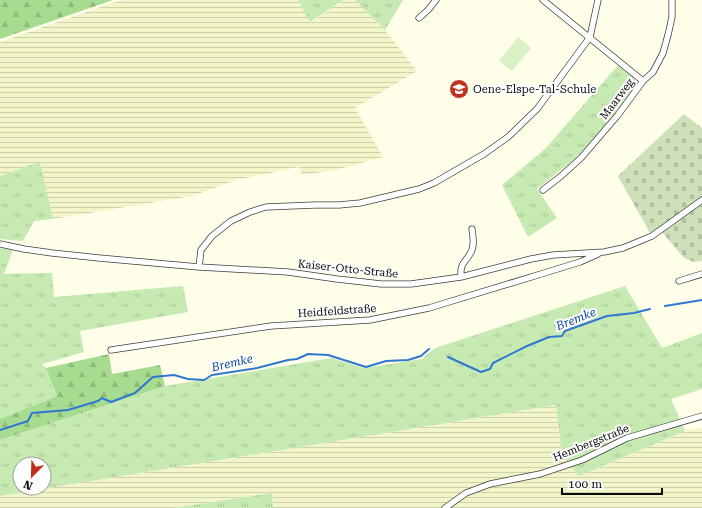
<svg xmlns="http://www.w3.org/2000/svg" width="702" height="508" font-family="'Roboto Serif',serif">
<defs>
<pattern id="farmland-rules" width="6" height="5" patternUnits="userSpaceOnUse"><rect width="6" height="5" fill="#f2f5c8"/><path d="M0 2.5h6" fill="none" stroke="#ced1aa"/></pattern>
<pattern id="grass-tufts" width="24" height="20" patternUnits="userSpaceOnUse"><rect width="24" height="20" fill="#c6eab2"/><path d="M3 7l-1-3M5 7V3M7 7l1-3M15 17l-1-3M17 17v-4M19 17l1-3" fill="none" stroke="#a9c798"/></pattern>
<pattern id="forest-firs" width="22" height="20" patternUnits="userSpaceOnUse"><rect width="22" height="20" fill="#a6db90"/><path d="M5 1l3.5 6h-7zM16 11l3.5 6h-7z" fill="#8ebb7b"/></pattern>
<pattern id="cemetery-stones" width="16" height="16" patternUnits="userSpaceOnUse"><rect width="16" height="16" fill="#cee0ba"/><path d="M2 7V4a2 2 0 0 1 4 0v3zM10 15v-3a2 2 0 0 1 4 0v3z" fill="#b0bf9f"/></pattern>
</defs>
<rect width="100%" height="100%" fill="#fffee9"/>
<!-- farmland -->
<path fill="url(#farmland-rules)" d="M121 0H298L311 22 343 0H355L385 30 417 71 355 108 383 157 336 170 302 175 299 167 236 180 192 196 53 219 40 163 0 176V42Z
M556 405 562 456 579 476 685 431 702 428V508H273L272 493 173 508H0V496Z"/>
<!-- grass -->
<path fill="url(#grass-tufts)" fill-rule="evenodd" d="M298 0H343L310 22Z
M355 0H403L385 30Z
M618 65 634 78 636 86 615 113 579 155 566 166 537 189 557 218 528 237 502 185 546 148Z
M40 162 53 219 34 221 23 241 0 239V176Z
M0 248 13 250 4 274 52 273 54 297 183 286 188 312 80 331 84 352 42 364 46 368 57 396 0 419Z
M625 286 662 348 702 333V389L671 399 685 431 579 476 562 456 556 405 0 496V440L165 386 331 358 364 368 422 359 435 348ZM20 464H44V488H20Z
M272 493 273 508H173Z"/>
<!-- forest -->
<path fill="url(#forest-firs)" d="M0 0H113L0 39Z
M109 354 112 374 160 365 165 386 0 440V419L57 396 46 368Z"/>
<!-- cemetery -->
<path fill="url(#cemetery-stones)" d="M684 114 702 128V197L657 231 650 233 618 176Z
M702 202V261L694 262 684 258 662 232 676 222Z"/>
<!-- pitch -->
<path fill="#daf1c4" d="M518 37 531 48 512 71 499 61Z"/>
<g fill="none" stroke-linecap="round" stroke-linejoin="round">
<!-- stream -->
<path stroke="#3077d2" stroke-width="2" d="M665 306 702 300
M448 357 481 372 490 369 493 363 527 346 549 337 562 336 565 331 607 316 634 313 650 309
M0 430 28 421 32 413 68 410 98 401 102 398 111 402 135 393 153 377 174 375 188 379 204 380 212 375 257 368 288 360 297 359 308 354 328 355 366 367 386 361 408 360 421 356 429 349"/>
<defs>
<path id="minor" d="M543 0 643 81
M419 18 428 10 436 0
M543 190 560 177 581 158 618 115 643 81 653 72 663 53 668 35 672 17V0
M0 244 24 249 52 253 99 258 199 267 288 272 337 279 381 284H411L461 277 531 259 553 255 604 252 623 248 652 236 702 200
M199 267 201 250 212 236 231 221 250 212 266 207 315 205H339L360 203 419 189 434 183 484 154 508 137 537 109 590 37 598 0
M461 277C460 263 464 264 470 254 475 246 473 237 472 229
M679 281 702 274
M111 350 271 326 370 320 429 308 541 274 580 262 598 254
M445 508 466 493 490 484 540 474 582 460 627 438 702 416"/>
</defs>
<!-- minor casing -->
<use href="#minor" stroke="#3e3e3e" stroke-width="7"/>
<!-- minor -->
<use href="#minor" stroke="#fff" stroke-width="5.5"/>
</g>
<!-- icons -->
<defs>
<symbol id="school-disc" viewBox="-11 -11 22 22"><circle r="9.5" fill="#bf311f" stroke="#fff"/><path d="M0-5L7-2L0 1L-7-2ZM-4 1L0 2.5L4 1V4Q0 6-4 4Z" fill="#fff"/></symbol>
</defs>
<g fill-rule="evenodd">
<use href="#school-disc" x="448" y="78" width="22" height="22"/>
</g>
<g text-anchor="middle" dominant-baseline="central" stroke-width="4" stroke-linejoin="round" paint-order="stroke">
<!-- poi labels -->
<g font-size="11" fill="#0b0b0b" stroke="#fff" text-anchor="start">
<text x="473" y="89">Oene-Elspe-Tal-Schule</text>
</g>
<!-- street labels -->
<g font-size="11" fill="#0b0b0b" stroke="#fff">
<text transform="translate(617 99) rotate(-53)">Maarweg</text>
<text transform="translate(348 269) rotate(6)">Kaiser-Otto-Straße</text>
<text transform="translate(337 311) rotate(-4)">Heidfeldstraße</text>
<text transform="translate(591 443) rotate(-22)">Hembergstraße</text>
</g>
<!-- water labels -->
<g font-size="12" font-style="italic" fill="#114aa0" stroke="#fff">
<text transform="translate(576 319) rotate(-22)">Bremke</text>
<text transform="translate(232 363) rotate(-13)">Bremke</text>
</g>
</g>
<!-- north arrow -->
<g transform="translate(32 476) rotate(203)"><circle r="19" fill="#ffffff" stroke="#9d9d9d"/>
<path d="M0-3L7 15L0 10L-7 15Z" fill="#bf311f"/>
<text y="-6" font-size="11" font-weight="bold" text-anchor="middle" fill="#0b0b0b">N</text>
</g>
<!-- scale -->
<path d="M562 488v6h100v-6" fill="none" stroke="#0b0b0b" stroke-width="2"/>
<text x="568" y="488" font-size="12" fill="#0b0b0b" stroke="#ffffff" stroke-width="3" paint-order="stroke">100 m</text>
</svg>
